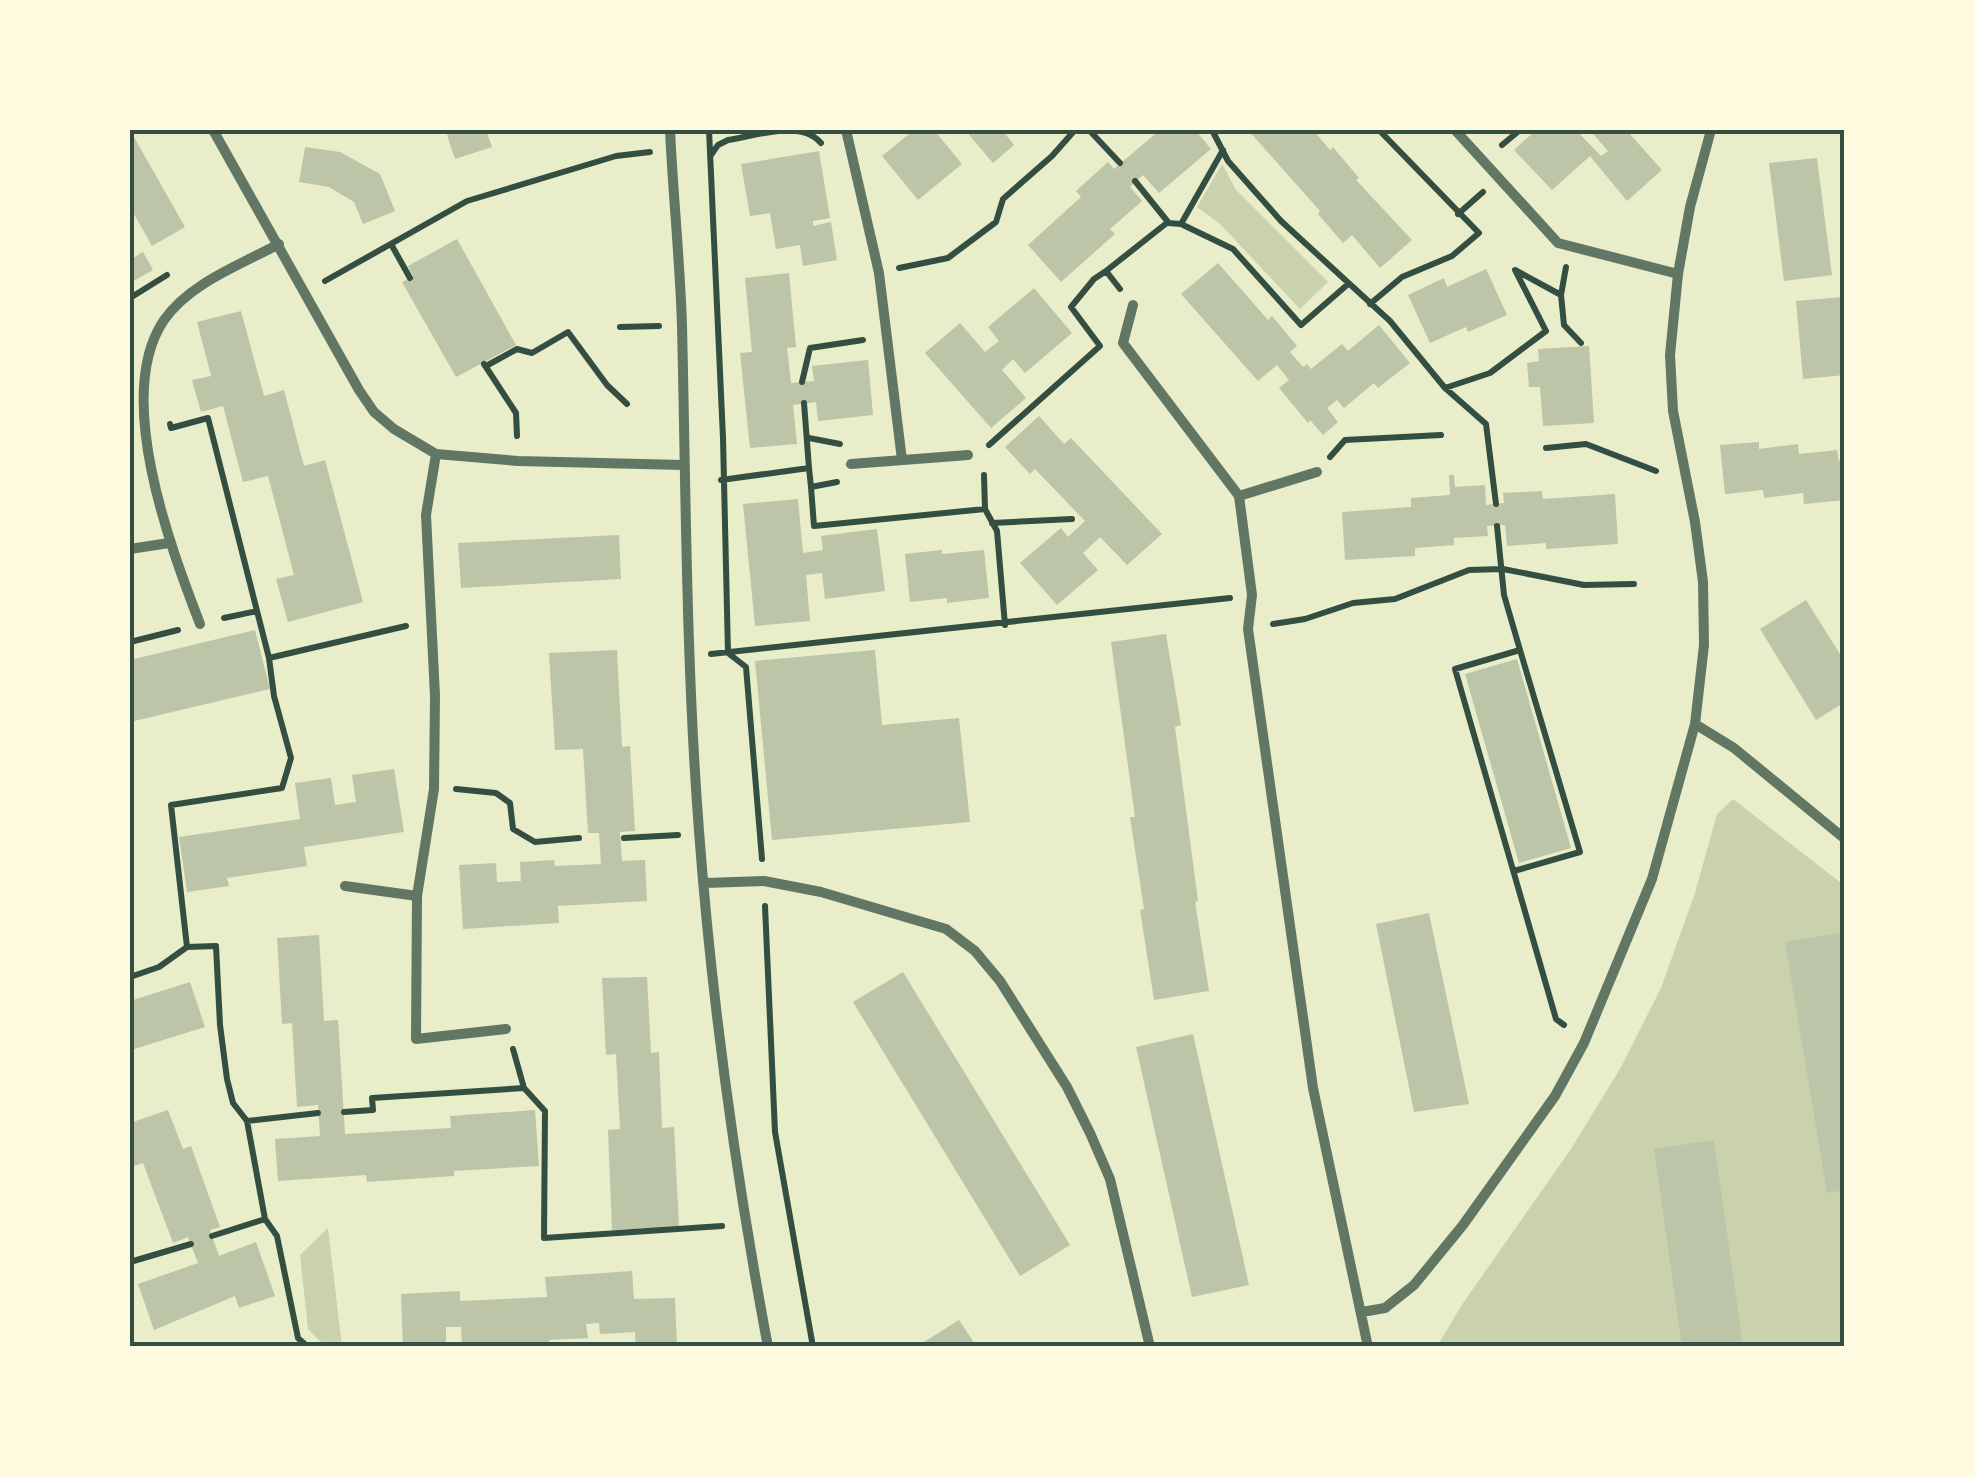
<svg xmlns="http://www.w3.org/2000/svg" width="1975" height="1477" font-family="'Open Sans',sans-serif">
<rect width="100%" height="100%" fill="#e9edc9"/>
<!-- green -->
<path fill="#cad2ad" d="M1222 164 1236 190 1328 282 1300 309 1220 224 1197 207Z
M1733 799 1845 886V1347H1437L1461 1306 1571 1149 1620 1069 1661 988 1695 893 1717 814Z
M328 1228 342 1347H326L308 1329 300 1255Z"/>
<!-- building -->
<path fill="#bcc5a7" d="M130 130 185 227 152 246 130 207Z
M462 130H486L492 147 455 159 447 135Z
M914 130H934L962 164 918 200 882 156Z
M965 130H1002L1014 145 993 163Z
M1160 130H1195L1211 149 1159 193 1143 175 1130 187 1142 201 1110 229 1115 234 1061 282 1028 245 1081 197 1076 191 1108 162 1114 169Z
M1248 130H1313L1330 150 1333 147 1359 178 1356 180 1412 240 1380 268 1352 235 1343 243 1318 214 1320 211Z
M1536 130H1576L1601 156 1608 151 1593 134 1598 130H1632L1629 133 1662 170 1627 201 1590 156 1552 190 1514 150Z
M305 147 340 152 380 174 395 211 363 224 354 202 329 187 299 182Z
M819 151 830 218 813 221V226L831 222 837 260 803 266 800 245 776 249 770 213 750 216 741 164Z
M1817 158 1832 275 1784 281 1769 163Z
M457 239 516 345 456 377 402 282 413 276 408 266Z
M143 252 153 270 130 283V260Z
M1218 263 1268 320 1272 316 1297 346 1290 352 1303 367 1307 364 1311 369 1342 344 1348 351 1379 325 1410 363 1378 388 1374 383 1344 408 1337 400 1327 408 1338 422 1323 435 1310 420 1308 423 1279 388 1289 380 1277 365 1258 381 1181 294Z
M1486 269 1507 315 1468 332 1466 327 1430 343 1408 295 1444 278 1447 287Z
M789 273 796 347 787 348 791 383 814 381 812 366 868 360 873 415 818 421 816 402 793 405 797 444 750 448 740 353 752 352 745 278Z
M1034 288 1072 333 1025 373 1013 359 1002 370 1026 398 991 428 925 353 960 323 985 352 999 341 988 327Z
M1842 297 1845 375 1803 379 1796 301Z
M241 311 264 396 284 390 304 466 325 460 363 602 288 622 276 579 294 575 268 476 243 482 223 406 201 412 192 380 211 376 197 322Z
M1589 346 1594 423 1543 426 1540 387H1529L1527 363 1539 361 1538 349Z
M1039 416 1064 444 1071 438 1162 534 1127 565 1100 537 1083 553 1098 570 1057 605 1020 563 1061 528 1068 537 1085 521 1035 469 1030 474 1005 447Z
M1759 442V449L1798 444 1799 454 1837 450 1839 461 1845 460V500L1804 504 1803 493 1764 498 1763 490 1725 494 1720 445Z
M1449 475H1454L1455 487 1485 485 1486 505 1504 503 1503 493 1542 491 1543 499 1615 494 1618 544 1546 549V543L1507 546 1505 525 1487 526 1488 536 1454 538V545L1415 548V556L1345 560 1342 512 1411 507V498L1450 495Z
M798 499 803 553 823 550 821 536 877 529 885 591 825 599 822 573 806 575 810 621 755 626 743 504Z
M619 535 621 579 461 588 458 543Z
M942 550V554L984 550 989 598 947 603V598L910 602 905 554Z
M1806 600 1845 662V702L1816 720 1760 629Z
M255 630 270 689 130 722V660Z
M1166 634 1181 725 1175 727 1198 901 1195 902 1209 991 1154 1000 1140 910 1144 909 1130 817H1135L1111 642Z
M617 650 622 747 630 746 635 831 620 832 622 861 645 860 647 901 558 906 559 923 463 929 459 865 496 863 497 882 521 881 520 862 554 860 555 866 601 864 599 833H588L583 749 555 750 549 653Z
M875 650 882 725 959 718 970 822 772 840 755 661Z
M1517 659 1571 848 1519 863 1465 674Z
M394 769 404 832 304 847 307 866 227 878 229 886 187 892 179 837 300 819 295 783 331 778 335 805 356 802 352 775Z
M1429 913 1469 1104 1414 1112 1376 924Z
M1840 933 1845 960V1190L1827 1193 1785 942Z
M319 935 324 1021 338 1020 345 1134 451 1128 450 1116 535 1110 539 1166 454 1171V1176L411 1179 367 1182 366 1175 278 1181 275 1139 320 1136 318 1105 297 1107 292 1023 282 1024 277 938Z
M903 972 1070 1245 1020 1276 853 1002Z
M647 977 651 1053 659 1052 662 1128 674 1127 679 1227 612 1230 608 1130 620 1129 616 1054 606 1055 602 978Z
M190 982 205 1027 131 1050 130 1001Z
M1193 1034 1249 1285 1192 1297 1136 1047Z
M168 1110 183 1149 191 1146 220 1227 210 1230 219 1256 256 1242 275 1296 239 1308 235 1296 154 1330 138 1284 198 1263 188 1237 173 1243 143 1163 134 1166 130 1154V1123Z
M1714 1140 1743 1347H1682L1654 1149Z
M632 1271 634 1299 675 1298 677 1347H636L635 1332 600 1334 599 1323 586 1324 588 1338 549 1340 550 1347H462L461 1327H446V1347H403L401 1294 460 1291V1301L547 1297 545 1277Z
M959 1320 977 1347H916Z"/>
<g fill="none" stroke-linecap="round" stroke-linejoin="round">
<!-- path -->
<path stroke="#344e41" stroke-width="6" d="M709 130 723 438 728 653 746 667 762 859
M1089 130 1120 163
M1212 130 1228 161 1281 221 1390 321 1445 388 1486 424 1496 504
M1502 145 1520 130
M711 155 718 145 728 140C755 136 801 119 821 143
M1458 214 1483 192
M1168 223 1181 224 1223 150
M1181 224 1233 249 1301 325 1347 285
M391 244 410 278
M899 268 948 258 996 222 1003 199 1052 156 1075 130
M325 281 467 201 616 156 650 152
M1120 289 1106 271 1168 222 1135 181
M1561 295 1564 325 1581 343
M130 298 167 275
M1370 304 1402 277 1452 256 1479 233 1379 130
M620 327 659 326
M484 364 516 413 517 436
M486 366 517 349 532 353 568 332 607 385 627 404
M802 382 810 348 863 340
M1445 388 1490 373 1546 331 1515 270 1561 295 1566 267
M804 403 809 468
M170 424 171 428 208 418 257 611
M809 438 840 444
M989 445 1100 346 1071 307 1094 279 1106 271
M1546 448 1586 444 1656 471
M1330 457 1345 440 1441 435
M984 475 985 509 997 531 1005 625
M721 480 809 468 811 487 837 482
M811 487 814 526 985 509
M992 523 1072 519
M1497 526 1504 595 1520 650 1455 669 1556 1019 1564 1025
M224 618 257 611 269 658 406 626
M1273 624 1305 619 1353 603 1395 599 1469 570 1503 569 1584 585 1634 584
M130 642 178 630
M711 654 1230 598
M269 658 274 696 291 758 282 788 171 805 187 947 216 946 220 1025 227 1079 233 1103 247 1121 265 1219 277 1236 298 1338 308 1347
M456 789 496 793 510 803 513 829 535 842 579 838
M624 838 678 835
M1514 871 1580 852 1520 650
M765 906 775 1132 813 1347
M130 977 159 967 187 947
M513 1049 524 1088 545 1111 544 1238 722 1226
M344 1112 373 1110 372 1098 524 1088
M247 1121 318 1113
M212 1236 265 1219
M130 1262 191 1244"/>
<!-- minor -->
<path stroke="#617663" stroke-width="10" d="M213 130 359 390 374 412 394 429 436 454 518 461 683 465
M670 130C673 195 680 260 682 326 686 494 686 663 699 831 712 1004 736 1177 768 1347
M846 130 879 273 902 460
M1455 130 1558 243 1678 274
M1133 305 1123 343 1239 496 1252 595 1248 629 1313 1088 1368 1347
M436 454 426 515 435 696 434 789 417 896 416 1039 506 1029
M851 464 968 455
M1239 496 1317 472
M130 549 169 543
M200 624C170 546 113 395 164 320 190 283 240 265 279 244
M1695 724 1734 748 1845 839
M705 883 764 881 821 892 946 929 975 951 1000 981 1067 1087 1090 1133 1110 1179 1150 1347
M345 886 417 896
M1362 1312 1385 1308 1414 1285 1463 1225 1555 1096 1584 1043 1652 879 1695 724 1704 645 1703 582 1695 522 1673 411 1670 355 1678 274 1690 207 1711 130"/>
</g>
<!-- border -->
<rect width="1975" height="1477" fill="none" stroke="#fefae0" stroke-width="265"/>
<rect x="132" y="132" width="1710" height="1212" fill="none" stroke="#344e41" stroke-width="4"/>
</svg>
